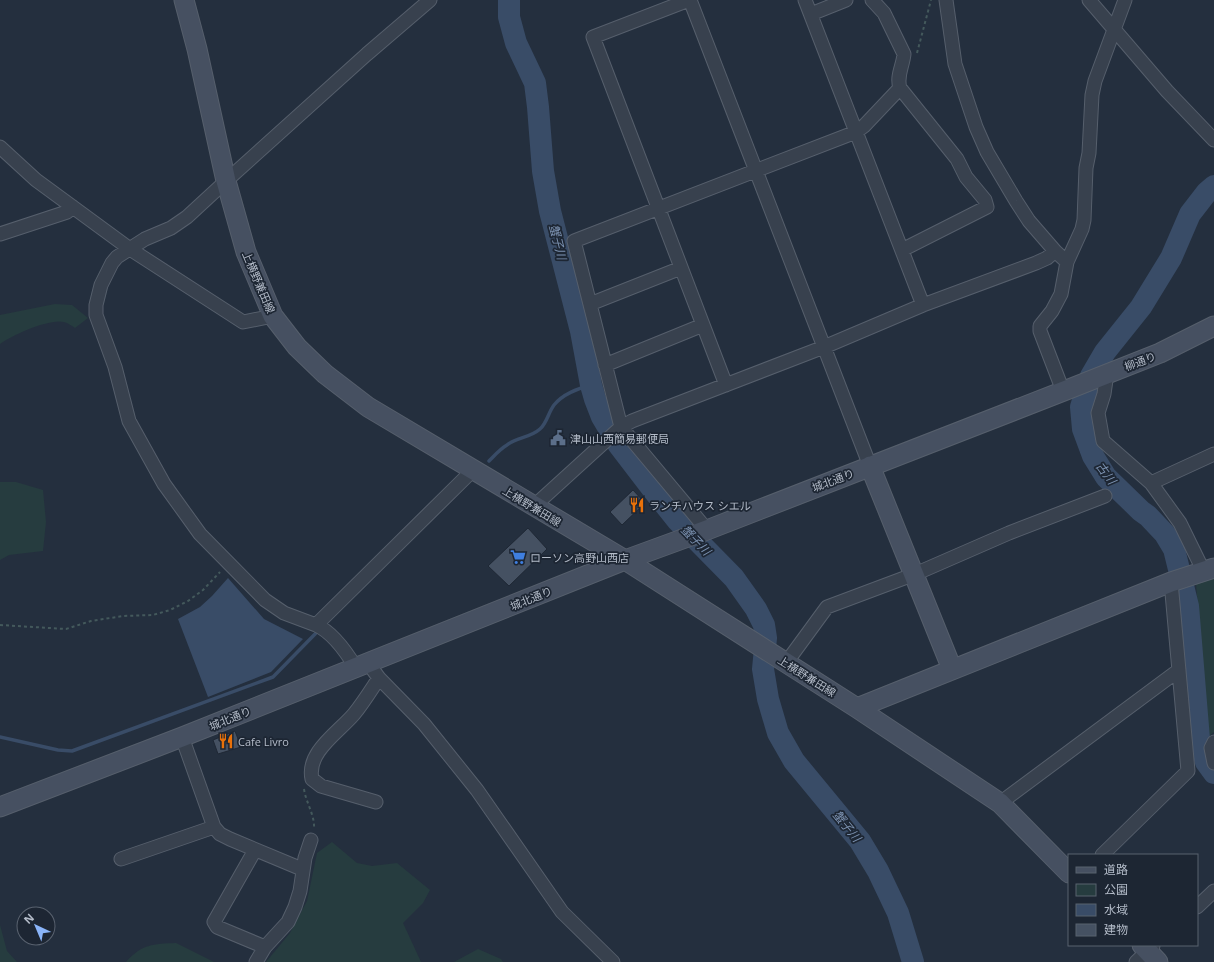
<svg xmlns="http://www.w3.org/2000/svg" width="1214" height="962" font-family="'Open Sans','Noto Sans JP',sans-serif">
<rect width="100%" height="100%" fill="#242f3e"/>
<!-- green -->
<path fill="#263c3f" d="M55 304 72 305 88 318 75 328C72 326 68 323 64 322 50 318 12 335 0 344V315Z
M0 482H16L43 490 46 522 43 551 9 555 0 560Z
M1214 577V732L1208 737 1196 583Z
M332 842 357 863 372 866 397 863 430 890 423 903 403 923 421 962H266L290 933 307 901 317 853Z
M0 925 7 951 17 962H0Z
M176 943 214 962H126C142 944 153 944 176 943Z
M478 949 501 959 503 962H454Z"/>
<!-- water -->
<path fill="#394c67" d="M228 578 264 619 303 639 271 672 208 697 178 619 200 607 212 596Z"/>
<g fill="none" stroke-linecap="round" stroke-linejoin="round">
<!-- stream -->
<path stroke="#394c67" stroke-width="3.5" d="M489 461C494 456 500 449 507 445 517 437 530 438 540 429 547 423 548 413 554 405 563 394 577 389 591 385
M0 737 58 750 72 751 273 677 318 631"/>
<!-- river -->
<path stroke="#394c67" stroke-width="22" d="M509 0V17L516 43 535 83 538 107 543 171 550 211 581 331 591 385 595 399 602 417 618 444 654 491 677 520 734 578 756 609 764 625 766 638 763 669 768 699 778 733 794 761 860 841 878 871 898 913 913 962
M1214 186 1207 192 1190 214 1171 258 1141 307 1105 352 1091 376 1081 407 1083 429 1093 456 1106 477 1141 511 1148 516 1165 534 1174 549 1188 606 1199 739 1206 762 1214 773"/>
</g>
<!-- building -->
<path fill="#455162" stroke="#1f2835" d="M633 490 645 503 622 525 610 512Z
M528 528 547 549 509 586 488 566Z
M235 731 241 747 218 754 213 740Z"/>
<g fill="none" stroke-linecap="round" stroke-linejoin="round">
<defs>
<path id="street" d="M430 0 367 54 226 181 187 217 171 228 145 239 117 257 112 263 101 285 96 305V315L115 367 129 421 164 484 200 534 265 600 284 613 316 625 468 475 472 470
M689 0 593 37 726 385
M690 0 870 466
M805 0 923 305
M872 0 884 13 904 54C903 66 896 76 900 88L957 159 966 177 985 200 987 207 902 250
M946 0 955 64 976 127 987 152 1016 201 1029 221 1055 251
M1089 0 1167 91 1214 140
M811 14 846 0
M0 147 36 180 130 249 243 322 273 316
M0 234 67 212 73 207
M590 304 681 268
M605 365 703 325
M1107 373 1104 394 1098 413 1103 441 1151 483 1180 523 1204 572
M1063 391 1040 331V326L1052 311 1061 294 1067 262 1082 229 1084 220 1086 168 1089 153 1092 95 1095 81 1125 0
M1151 483 1214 454
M533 507 621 427 632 421 824 347 923 305 1036 263 1047 258 1055 251 1067 262
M707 530 621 427 574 241 856 132 864 126 900 88
M316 625C332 632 347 653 356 668
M368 663 379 678 424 724 477 790 562 912 613 962
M786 663 827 607 915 574 1009 533 1105 496
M1214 742 1211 748 1214 763
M376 802 321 786 312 779C306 752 339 732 354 714 363 703 371 690 379 678
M1000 803 1179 670
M214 827 220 834 230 839 297 867H303
M255 850 214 922 217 927 265 947
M1102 855 1188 771 1171 582
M121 859 214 827 182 737
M1197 907 1214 891
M256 962 265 947 288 922 295 907 300 891 305 858 311 840
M1136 962 1153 946"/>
<path id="secondary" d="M184 0 197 49 226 181 246 252 273 316 297 347 325 374 368 407 625 560 857 708 1000 803 1069 873
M870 466 952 669
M857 708 1171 582 1214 568
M0 807 182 737 625 560 707 530 1069 389 1160 353 1214 326
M1142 945 1158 962"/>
</defs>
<!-- street casing -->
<use href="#street" stroke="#565f6c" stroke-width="15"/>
<!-- secondary casing -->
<use href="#secondary" stroke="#565f6c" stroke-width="21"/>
<!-- path -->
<path stroke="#44595c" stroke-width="2" stroke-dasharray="3 3" stroke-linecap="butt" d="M917 53 931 0
M0 625 66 629 91 621 123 616 153 615 170 610 188 601 203 590 220 572
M304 789C306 803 315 815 314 829"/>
<!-- street -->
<use href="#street" stroke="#38414e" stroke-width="13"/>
<!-- secondary -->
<use href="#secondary" stroke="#465061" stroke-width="19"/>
</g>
<!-- icons -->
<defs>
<symbol id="civic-bare" viewBox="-9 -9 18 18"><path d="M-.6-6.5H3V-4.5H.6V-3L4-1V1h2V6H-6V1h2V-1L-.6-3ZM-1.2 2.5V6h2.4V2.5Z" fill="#5c6f8a" stroke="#1d2633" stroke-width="2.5" paint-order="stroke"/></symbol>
<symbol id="restaurant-bare" viewBox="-9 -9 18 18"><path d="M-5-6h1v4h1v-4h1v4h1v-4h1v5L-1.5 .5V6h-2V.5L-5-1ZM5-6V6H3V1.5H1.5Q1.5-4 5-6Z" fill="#e8710a" stroke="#1d2633" stroke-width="2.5" paint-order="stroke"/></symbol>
<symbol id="supermarket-bare" viewBox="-9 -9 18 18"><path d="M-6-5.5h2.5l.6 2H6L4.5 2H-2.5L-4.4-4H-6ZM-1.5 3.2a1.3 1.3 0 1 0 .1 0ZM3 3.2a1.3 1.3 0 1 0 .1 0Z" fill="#3f7fe0" stroke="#1d2633" stroke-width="2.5" paint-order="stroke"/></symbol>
</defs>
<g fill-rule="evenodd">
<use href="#civic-bare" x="547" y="427" width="22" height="22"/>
<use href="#restaurant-bare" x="626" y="494" width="22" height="22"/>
<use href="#supermarket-bare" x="507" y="546" width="22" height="22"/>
<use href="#restaurant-bare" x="215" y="730" width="22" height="22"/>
</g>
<g text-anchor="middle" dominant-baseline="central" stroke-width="3.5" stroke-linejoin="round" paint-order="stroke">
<!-- street labels -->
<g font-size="11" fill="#b4bcc9" stroke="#1d2633">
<text transform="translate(259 282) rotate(67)">上横野兼田線</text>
<text transform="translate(1140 361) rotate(-21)">柳通り</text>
<text transform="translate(833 480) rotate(-21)">城北通り</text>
<text transform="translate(532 506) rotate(31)">上横野兼田線</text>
<text transform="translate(531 598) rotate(-22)">城北通り</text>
<text transform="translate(807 676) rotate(32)">上横野兼田線</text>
<text transform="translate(230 718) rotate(-22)">城北通り</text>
</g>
<!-- poi labels -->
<g font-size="11" fill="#b4bcc9" stroke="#1d2633" text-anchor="start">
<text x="570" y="438">津山山西簡易郵便局</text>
<text x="649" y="505">ランチハウス シエル</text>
<text x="530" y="557">ローソン高野山西店</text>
<text x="238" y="741">Cafe Livro</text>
</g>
<!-- water labels -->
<g font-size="12" font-style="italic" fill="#7c92b1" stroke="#1d2633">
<text transform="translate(558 242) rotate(76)">蟹子川</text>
<text transform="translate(1106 473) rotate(53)">古川</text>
<text transform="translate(696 540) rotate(46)">蟹子川</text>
<text transform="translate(847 826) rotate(51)">蟹子川</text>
</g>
</g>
<!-- legend -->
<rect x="1068" y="854" width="130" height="92" fill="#1d2633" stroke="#59626f"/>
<rect x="1076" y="867" width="20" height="6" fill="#465061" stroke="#59626f"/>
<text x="1104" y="874" font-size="12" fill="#b4bcc9">道路</text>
<rect x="1076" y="884" width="20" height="12" fill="#263c3f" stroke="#59626f"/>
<text x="1104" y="894" font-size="12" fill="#b4bcc9">公園</text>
<rect x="1076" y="904" width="20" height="12" fill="#394c67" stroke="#59626f"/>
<text x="1104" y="914" font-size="12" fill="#b4bcc9">水域</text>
<rect x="1076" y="924" width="20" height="12" fill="#455162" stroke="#59626f"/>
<text x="1104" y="934" font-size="12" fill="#b4bcc9">建物</text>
<!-- north arrow -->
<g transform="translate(36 926) rotate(316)"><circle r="19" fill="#1d2633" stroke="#59626f"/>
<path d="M0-3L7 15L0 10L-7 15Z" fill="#8ab4f8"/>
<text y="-6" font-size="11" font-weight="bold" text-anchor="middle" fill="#b4bcc9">N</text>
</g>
</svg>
